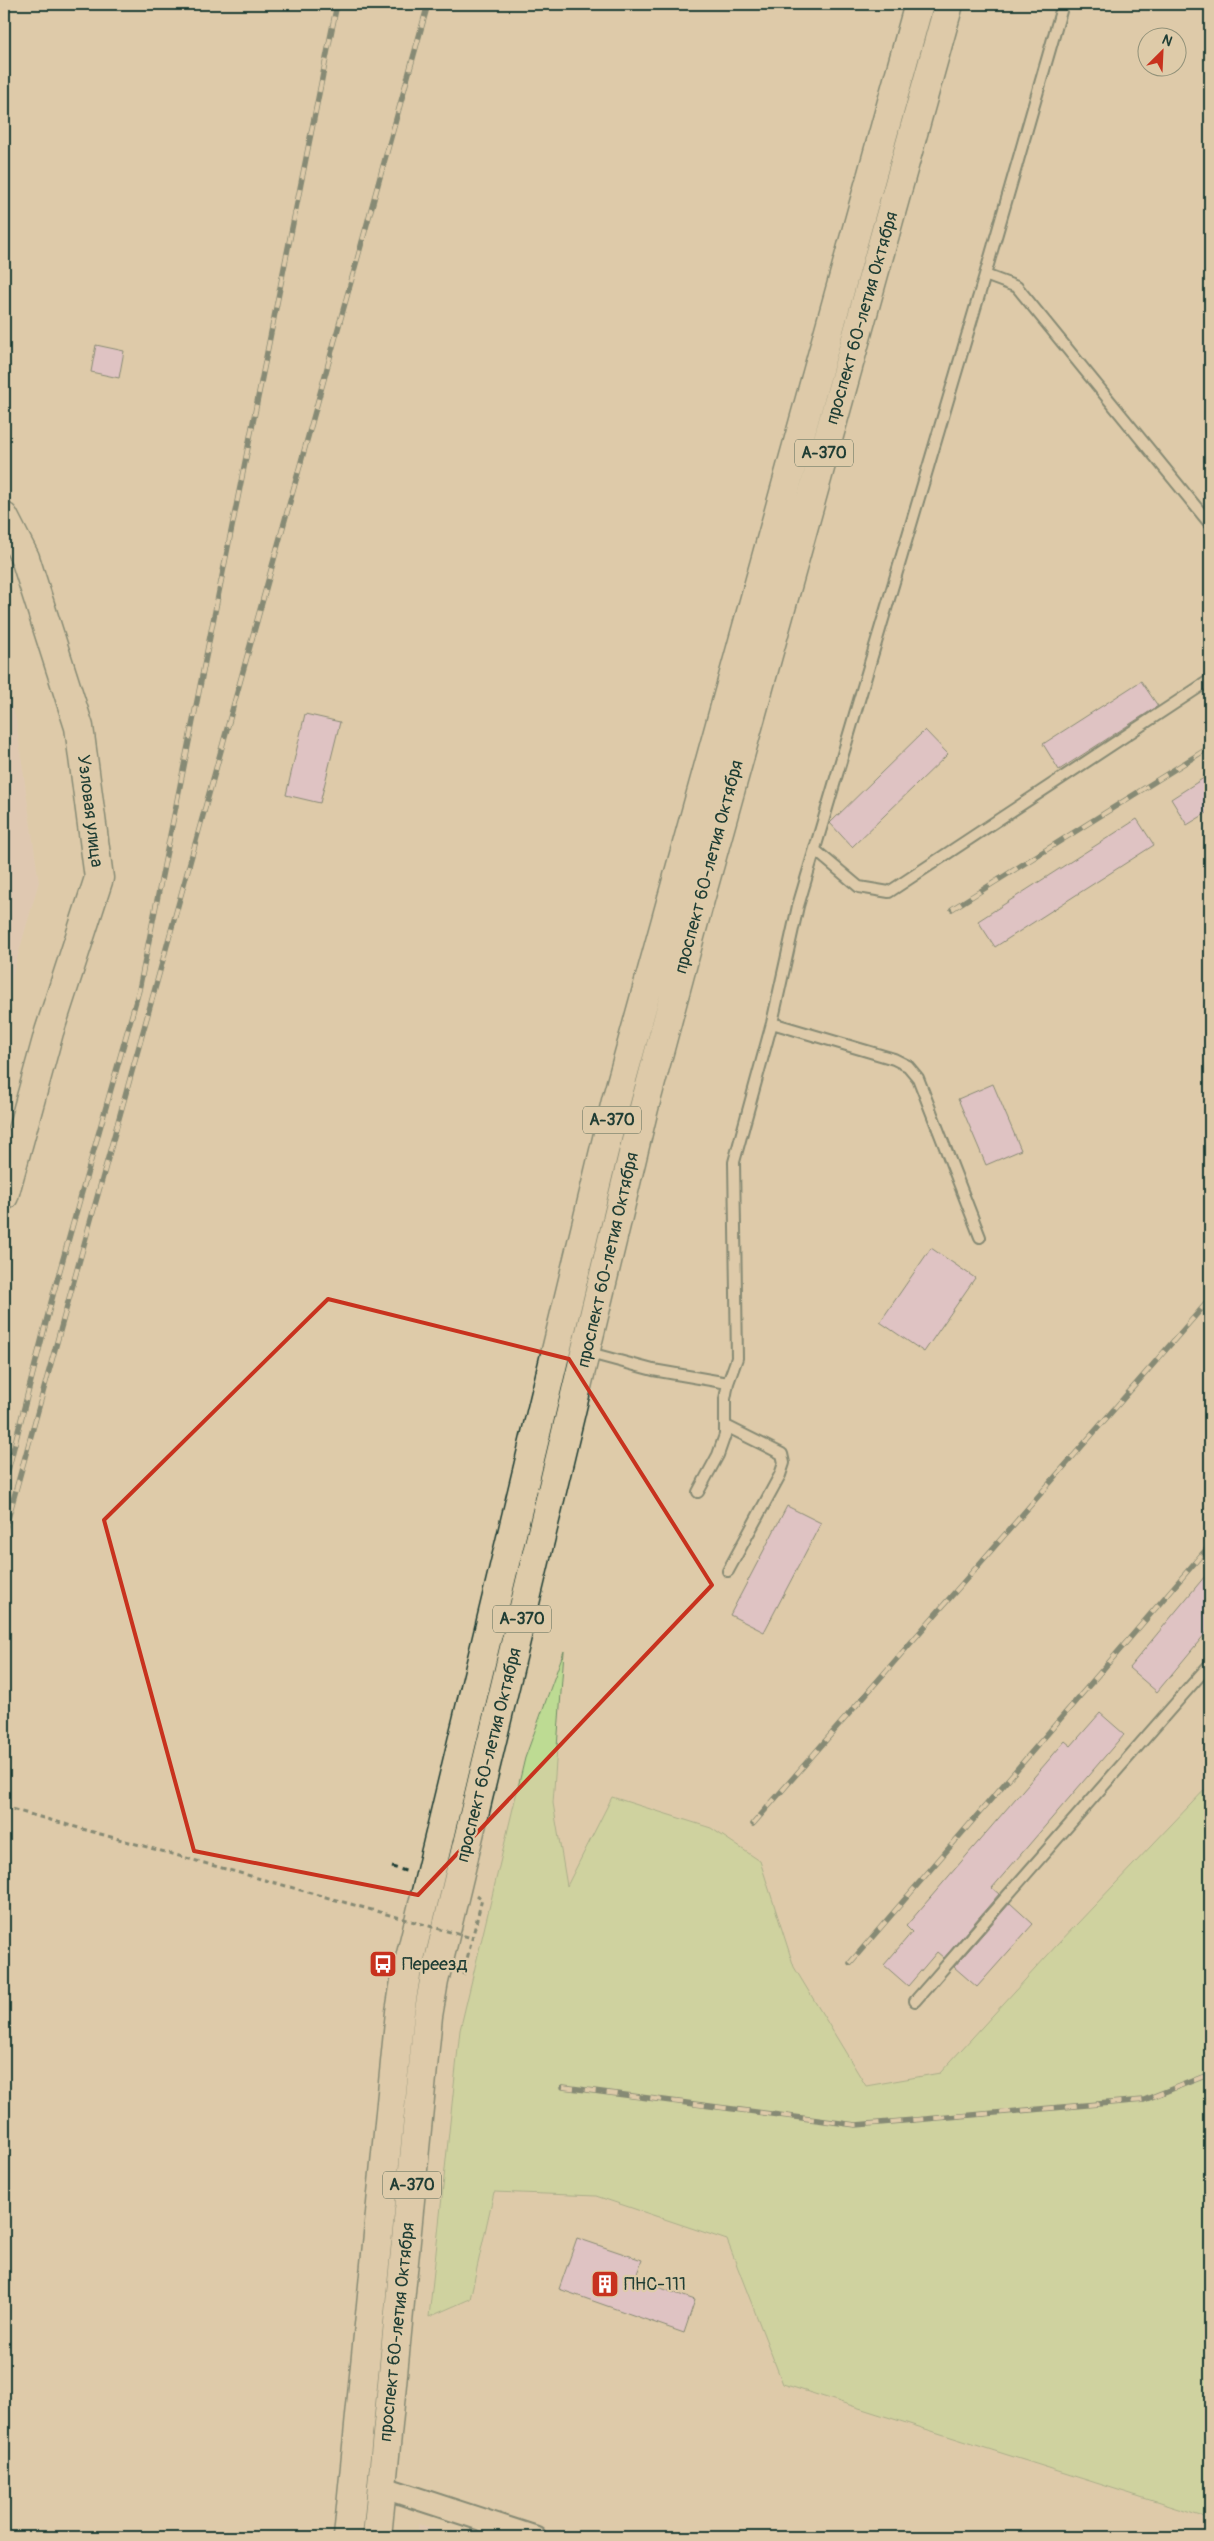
<svg xmlns="http://www.w3.org/2000/svg" width="1214" height="2541" font-family="Pangolin,sans-serif">
<rect width="100%" height="100%" fill="#decba9"/>
<filter id="ink" filterUnits="userSpaceOnUse"><feTurbulence type="fractalNoise" baseFrequency=".02" numOctaves="2"/><feDisplacementMap in="SourceGraphic" scale="10" xChannelSelector="R" yChannelSelector="G"/><feConvolveMatrix kernelMatrix="1 2 1 2 8 2 1 2 1" color-interpolation-filters="sRGB"/></filter>
<g filter="url(#ink)">
<!-- built -->
<path fill="#dfc6ba" d="M4 685 16 719 39 882 4 1005Z
M419 2524 460 2537H416Z"/>
<!-- green -->
<path fill="#bddb93" stroke="#6e8c64" d="M564 1651 553 1803 567 1886 612 1797 711 1828 760 1861 794 1967 866 2086 940 2073 1057 1945 1210 1784V2519L783 2384 727 2240 596 2196 494 2192 470 2299 429 2317 460 2030 525 1758Z"/>
<!-- building -->
<path fill="#e1bae2" stroke="#1f3d34" d="M96 345 124 351 119 378 91 372Z
M1141 681 1158 706 1059 770 1043 744Z
M305 714 340 722 320 803 286 795Z
M925 730 948 754 852 847 830 823Z
M1210 774V811L1187 825 1171 799Z
M1137 819 1154 845 995 947 978 921Z
M993 1084 1021 1150 986 1165 958 1099Z
M931 1248 975 1278 924 1352 880 1322Z
M787 1506 821 1523 764 1632 730 1615Z
M1210 1570V1628L1157 1692 1129 1668Z
M1100 1713 1124 1734 992 1888 999 1894 944 1958 937 1952 908 1986 884 1965 912 1932 906 1926 1065 1741 1071 1746Z
M1010 1903 1033 1924 977 1987 954 1967Z
M577 2238 642 2260 635 2279 695 2300 684 2333 559 2289Z"/>
<g fill="none" stroke-linecap="round" stroke-linejoin="round">
<defs>
<path id="lane" d="M985 275 1017 287 1210 524
M815 850 859 887 889 892 1210 680
M772 1023 894 1059 908 1066 918 1078 980 1237
M586 1352 653 1370 728 1383 737 1358 734 1162 772 1023 798 906 985 275 1063 4
M726 1426 782 1454 784 1463 780 1475 728 1571
M698 1492 718 1455 725 1435V1399L728 1383
M915 2001 1210 1664"/>
<path id="street" d="M382 2487 535 2537"/>
<path id="secondary" d="M4 517 25 558 79 727 99 878 49 1032 4 1196"/>
<path id="highway" d="M348 2537 400 2012 406 1975 616 1101 919 4
M377 2537 428 2016 434 1981 644 1108 699 903 949 4"/>
</defs>
<!-- lane casing -->
<use href="#lane" stroke="#1f3d34" stroke-width="14"/>
<!-- street casing -->
<use href="#street" stroke="#1f3d34" stroke-width="25"/>
<!-- secondary casing -->
<use href="#secondary" stroke="#1f3d34" stroke-width="31"/>
<!-- highway casing -->
<use href="#highway" stroke="#1f3d34" stroke-width="31"/>
<!-- path -->
<path stroke="#1f3d34" stroke-width="3" stroke-dasharray="5 4" stroke-linecap="butt" d="M392 1867 409 1872
M463 1975 482 1899 477 1895"/>
<!-- lane -->
<use href="#lane" stroke="#decba9" stroke-width="10"/>
<!-- street -->
<use href="#street" stroke="#decba9" stroke-width="21"/>
<!-- secondary -->
<use href="#secondary" stroke="#decba9" stroke-width="28"/>
<!-- highway -->
<use href="#highway" stroke="#decba9" stroke-width="28"/>
<defs>
<path id="rail" d="M952 909 1210 747
M4 1486 54 1291 139 990 337 4
M4 1533 428 4
M753 1824 1210 1299
M850 1963 1210 1545
M563 2087 856 2125 1144 2100 1210 2074"/>
</defs>
<!-- rail casing -->
<use href="#rail" stroke="#1f3d34" stroke-width="5.5"/>
<!-- rail -->
<use href="#rail" stroke="#decba9" stroke-width="4" stroke-dasharray="11" stroke-linecap="butt"/>
<!-- path-bridge -->
<path stroke="#1f3d34" stroke-width="3" stroke-dasharray="5 4" stroke-linecap="butt" d="M4 1807 472 1938"/>
</g>
</g>
<!-- marked area -->
<path d="M0 0H1214V2541H0ZM328 1299 569 1359 712 1585 418 1895 194 1851 104 1520Z" fill="#decba9" fill-opacity=".55" fill-rule="evenodd"/>
<path fill="none" stroke="#c8321e" stroke-width="4" stroke-linejoin="round" d="M328 1299 569 1359 712 1585 418 1895 194 1851 104 1520Z"/>
<!-- icons -->
<defs>
<symbol id="bus-square" viewBox="-11 -11 22 22"><rect x="-9" y="-9" width="18" height="18" rx="4" fill="#c8321e" stroke="#decba9"/><path d="M-5-6H5V4H4V6H2V4H-2V6H-4V4H-5ZM-3.5-4V0h7V-4ZM-3.5 1.2v1.5H-2V1.2ZM2 1.2v1.5H3.5V1.2Z" fill="#fff"/></symbol>
<symbol id="building-square" viewBox="-11 -11 22 22"><rect x="-9" y="-9" width="18" height="18" rx="4" fill="#c8321e" stroke="#decba9"/><path d="M-4-6H4V6H1V3H-1V6H-4ZM-2.5-4.3h1.7v1.8h-1.7ZM.8-4.3h1.7v1.8H.8ZM-2.5-1h1.7V.8h-1.7ZM.8-1h1.7V.8H.8Z" fill="#fff"/></symbol>
</defs>
<g fill-rule="evenodd">
<use href="#bus-square" x="367" y="1948" width="32" height="32"/>
<use href="#building-square" x="589" y="2268" width="32" height="32"/>
</g>
<g text-anchor="middle" dominant-baseline="central" stroke-width="4.5" stroke-linejoin="round" paint-order="stroke">
<!-- shield labels -->
<g fill="#decba9" stroke="#586857" stroke-width="1">
<rect x="795" y="439.5" width="58" height="27" rx="4"/>
<rect x="583" y="1106.5" width="58" height="27" rx="4"/>
<rect x="493" y="1605.5" width="58" height="27" rx="4"/>
<rect x="383" y="2171.5" width="58" height="27" rx="4"/>
</g>
<g font-size="16" font-weight="bold" fill="#1f3d34">
<text x="824" y="453">А-370</text>
<text x="612" y="1120">А-370</text>
<text x="522" y="1619">А-370</text>
<text x="412" y="2185">А-370</text>
</g>
<!-- street labels -->
<g font-size="18" fill="#1f3d34" stroke="#decba9">
<text transform="translate(862 318) rotate(-74)">проспект 60-летия Октября</text>
<text transform="translate(90 811) rotate(83)">Узловая улица</text>
<text transform="translate(709 867) rotate(-75)">проспект 60-летия Октября</text>
<text transform="translate(608 1260) rotate(-77)">проспект 60-летия Октября</text>
<text transform="translate(489 1755) rotate(-76)">проспект 60-летия Октября</text>
<text transform="translate(397 2332) rotate(-84)">проспект 60-летия Октября</text>
</g>
<!-- poi labels -->
<g font-size="18" fill="#1f3d34" stroke="#decba9" text-anchor="start">
<text x="402" y="1964">Переезд</text>
<text x="624" y="2284">ПНС-111</text>
</g>
</g>
<!-- margin -->
<rect width="1214" height="2541" fill="none" stroke="#decba9" stroke-width="20"/>
<rect x="10" y="10" width="1194" height="2521" fill="none" stroke="#1f3d34" stroke-width="2" filter="url(#ink)"/>
<!-- north arrow -->
<g transform="translate(1162 52) rotate(24)"><circle r="24" fill="#decba9" stroke="#92927a"/>
<path d="M0-4L9 19L0 12L-9 19Z" fill="#c8321e"/>
<text y="-8" font-size="14" font-weight="bold" text-anchor="middle" fill="#1f3d34">N</text>
</g>
</svg>
